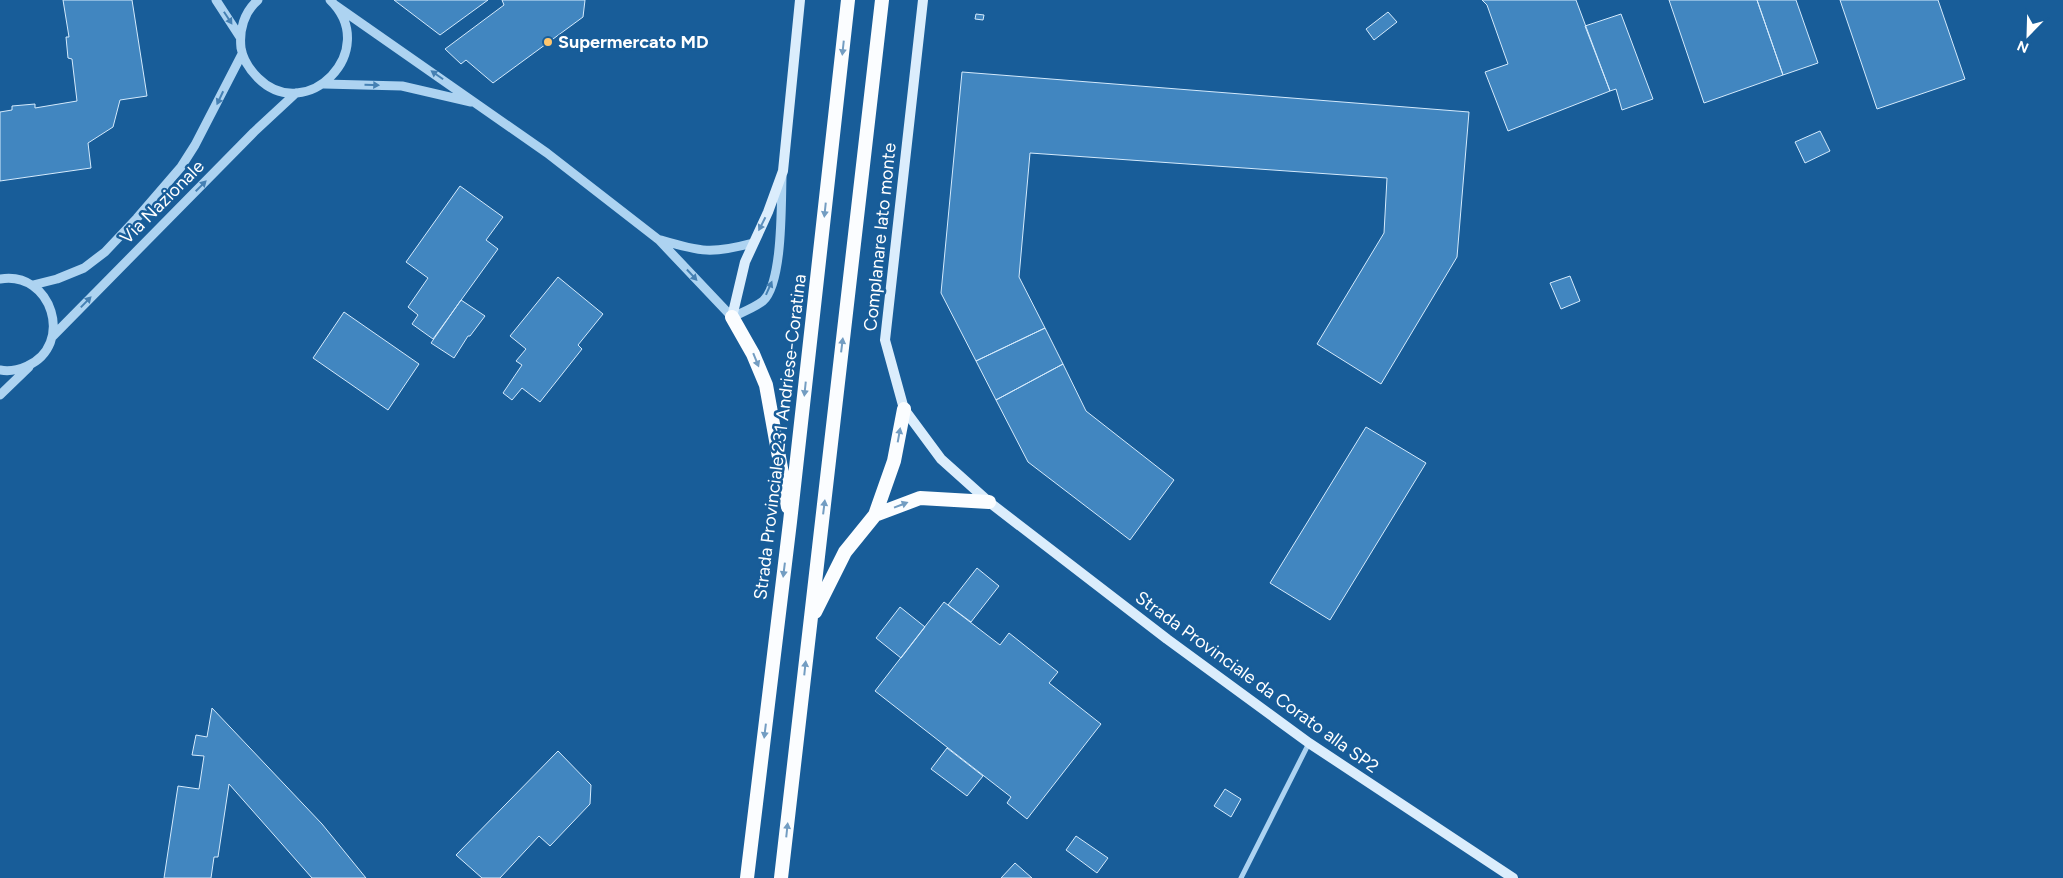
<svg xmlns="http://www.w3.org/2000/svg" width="2063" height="878" font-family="Figtree,sans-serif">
<rect width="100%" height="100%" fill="#185d99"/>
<!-- building -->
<path fill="#4186c0" stroke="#d4eafc" d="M63 0H132L147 96 120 100 113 127 88 143 91 168 0 181V112L12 110V106L35 104V108L77 101 72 59 68 58 66 37H69Z
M394 0H488L440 35Z
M502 0H585L583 17 493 83 466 60 461 64 445 49 504 5Z
M1482 0H1576L1610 91 1508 131 1485 72 1508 64 1487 5Z
M1669 0H1757L1783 75 1704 103Z
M1757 0H1796L1818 63 1783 75Z
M1840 0H1938L1965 79 1877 109Z
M1388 12 1397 22 1374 40 1366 29Z
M976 14 984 15 983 20 975 19Z
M1621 14 1653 99 1622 110 1616 89 1610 91 1585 26Z
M962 72 1469 112 1457 257 1381 384 1317 344 1384 233 1387 178 1030 153 1019 277 1045 328 976 361 941 293Z
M1820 131 1830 151 1805 163 1795 142Z
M460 186 503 217 486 240 498 249 433 339 412 324 418 315 408 307 428 278 406 262Z
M1570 276 1580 301 1561 309 1550 283Z
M558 277 603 314 578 345 582 349 540 402 522 388 512 400 503 393 522 365 516 361 526 349 510 336Z
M461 300 485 316 470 336H468L454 358 431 343Z
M344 312 419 364 388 410 313 358Z
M1045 328 1063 364 996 400 976 361Z
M1063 364 1086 411 1174 480 1130 540 1028 462 996 400Z
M1366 427 1426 463 1330 620 1270 583Z
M977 568 999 586 971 622 948 605Z
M944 602 1000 645 1009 633 1058 672 1049 683 1101 724 1027 819 1007 803 1011 797 875 691Z
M900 607 925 627 901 658 876 638Z
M212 708 322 824 366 878H312L229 784 218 857H214L211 878H164L178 786 199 789 204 756 192 755 196 735 207 737Z
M947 748 983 776 967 796 931 769Z
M558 751 591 785 590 804 550 846 539 836 500 878H482L456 855Z
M1225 789 1241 799 1231 817 1214 806Z
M1076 836 1108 858 1097 873 1066 850Z
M1015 863 1032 878H1001Z"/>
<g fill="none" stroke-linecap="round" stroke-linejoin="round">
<!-- minor -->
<path stroke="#add3f1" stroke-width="5" d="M1241 878 1309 743"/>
<!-- tertiary -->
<path stroke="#add3f1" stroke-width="9" d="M216 0 240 37
M258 0C244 12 239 30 241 48 243 60 250 70 258 78 306 126 382 50 330 0
M335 5 547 153 659 240 732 317C743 312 754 308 763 301 783 283 781 204 782 177
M324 84 402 86 471 102
M661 240C701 252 712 254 753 243
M0 279C52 270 75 345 27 366 18 370 9 372 0 370
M33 285 57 279 84 268 105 252 137 218 181 167 195 145 242 54
M52 337 254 132 296 93
M0 395 29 367"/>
<!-- secondary -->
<path stroke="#dbedfc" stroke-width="10" d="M923 0 885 340 904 409 941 459 989 502 1167 639 1309 743 1513 878
M732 317 745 262 768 212 783 171 800 0"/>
<!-- trunk -->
<path stroke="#fbfdff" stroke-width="14" d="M732 317 753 354 766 385 788 507
M875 515 894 461 904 409
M815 612 845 552 875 515 920 498 989 502
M747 878 790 522 848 0
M781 878 882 0"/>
</g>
<!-- one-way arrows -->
<defs><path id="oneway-solid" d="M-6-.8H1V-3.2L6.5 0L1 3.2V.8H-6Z" transform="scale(1.25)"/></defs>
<g fill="#4580b3">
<use href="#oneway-solid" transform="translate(228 18) rotate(57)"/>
<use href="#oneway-solid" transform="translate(437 75) rotate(-145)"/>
<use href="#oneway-solid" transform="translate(372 85) rotate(2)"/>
<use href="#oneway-solid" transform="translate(220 98) rotate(115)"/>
<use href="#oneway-solid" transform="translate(201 186) rotate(-45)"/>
<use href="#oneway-solid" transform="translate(692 275) rotate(47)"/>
<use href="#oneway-solid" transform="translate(769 288) rotate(-66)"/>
<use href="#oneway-solid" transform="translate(86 302) rotate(-46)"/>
</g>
<g fill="#739dc2">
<use href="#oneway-solid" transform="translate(843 48) rotate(96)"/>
<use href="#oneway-solid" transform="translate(825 210) rotate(96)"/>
<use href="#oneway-solid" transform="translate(842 345) rotate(-83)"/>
<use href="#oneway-solid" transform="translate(756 360) rotate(68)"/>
<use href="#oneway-solid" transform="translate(805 389) rotate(96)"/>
<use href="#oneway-solid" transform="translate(899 435) rotate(-80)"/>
<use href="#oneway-solid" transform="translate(901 505) rotate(-21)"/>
<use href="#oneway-solid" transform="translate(824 507) rotate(-83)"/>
<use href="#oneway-solid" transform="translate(784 570) rotate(97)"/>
<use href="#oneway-solid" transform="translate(805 668) rotate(-84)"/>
<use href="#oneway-solid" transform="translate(765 731) rotate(97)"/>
<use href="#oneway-solid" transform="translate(787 830) rotate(-84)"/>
</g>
<use fill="#5c8fbc" href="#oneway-solid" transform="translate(762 224) rotate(117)"/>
<!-- markers -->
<circle fill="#ffc66d" stroke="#185d99" stroke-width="2" cx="548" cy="42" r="5"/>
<g text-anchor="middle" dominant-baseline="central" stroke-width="5" stroke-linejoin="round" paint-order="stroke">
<!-- poi labels -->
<g font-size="18" font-weight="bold" fill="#fff" stroke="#185d99" text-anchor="start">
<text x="558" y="42">Supermercato MD</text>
</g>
<!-- street labels -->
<g font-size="18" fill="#fff" stroke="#185d99">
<text transform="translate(162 202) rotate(-45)">Via Nazionale</text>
<text transform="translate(880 237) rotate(-84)">Complanare lato monte</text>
<text transform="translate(780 437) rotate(-83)">Strada Provinciale 231 Andriese-Coratina</text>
<text transform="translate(1257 682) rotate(36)">Strada Provinciale da Corato alla SP2</text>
</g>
</g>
<!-- north arrow -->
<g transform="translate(2028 35) rotate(203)" stroke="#185d99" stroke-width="4" paint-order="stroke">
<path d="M0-4L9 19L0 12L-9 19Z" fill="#ffffff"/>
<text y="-8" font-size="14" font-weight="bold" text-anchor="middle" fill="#ffffff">N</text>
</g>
</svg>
